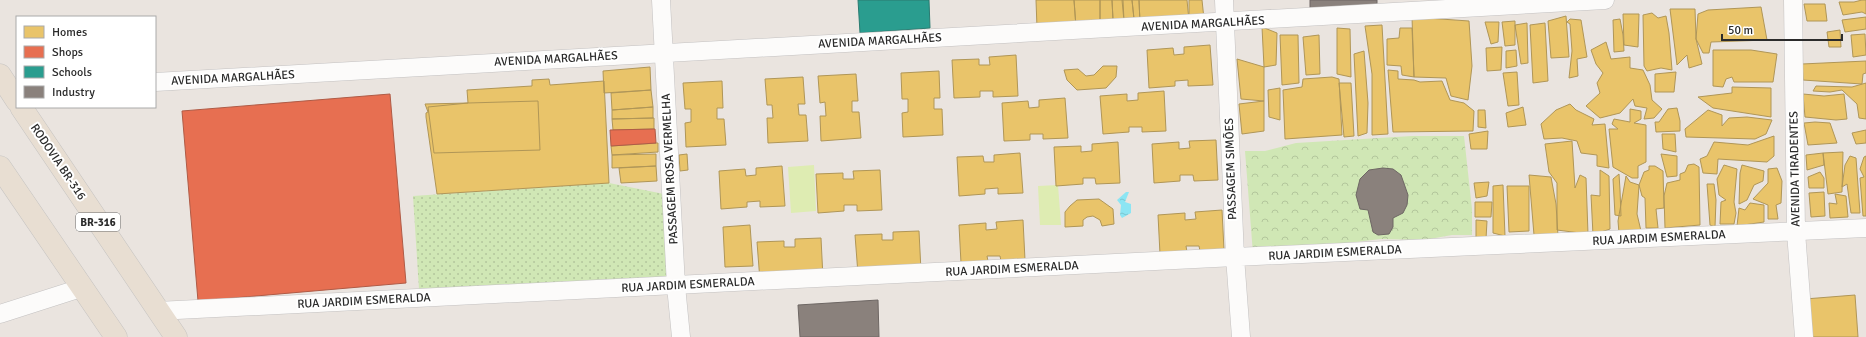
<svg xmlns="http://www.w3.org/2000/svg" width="1866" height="337" font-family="Signika,sans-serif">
<defs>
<pattern id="grass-dots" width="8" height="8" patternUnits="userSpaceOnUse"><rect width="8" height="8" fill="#d0e7b5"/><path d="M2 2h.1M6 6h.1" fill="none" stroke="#b3c69c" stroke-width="1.8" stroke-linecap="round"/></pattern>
<pattern id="park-crowns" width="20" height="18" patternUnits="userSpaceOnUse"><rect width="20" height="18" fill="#d0e7b5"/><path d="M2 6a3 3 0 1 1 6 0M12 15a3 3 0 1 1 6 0" fill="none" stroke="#b3c69c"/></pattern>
<pattern id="water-ripples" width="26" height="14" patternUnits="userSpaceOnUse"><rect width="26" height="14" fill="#8ce5f3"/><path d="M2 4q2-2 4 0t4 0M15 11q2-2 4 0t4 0" fill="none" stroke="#79c5d0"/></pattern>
</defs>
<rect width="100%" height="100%" fill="#eae4df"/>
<!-- grass -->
<path fill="url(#grass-dots)" d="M609 183 664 194 669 278 419 289 413 196Z"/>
<!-- park -->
<path fill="url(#park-crowns)" d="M1412 136H1464L1472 209V235H1452L1424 240 1381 239 1253 254 1245 151H1265L1296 143Z"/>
<!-- pitch -->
<path fill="#deecb2" d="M814 165 816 211 791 213 788 167Z
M1058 185 1061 225H1040L1038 186Z"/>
<!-- water -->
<path fill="url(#water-ripples)" d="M1126 192H1129L1125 202 1131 204V213L1122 218 1120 215 1121 205 1117 200Z"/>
<!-- homes -->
<path fill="#e9c46a" stroke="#b09657" d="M1036 0H1074L1076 27 1037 28Z
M1074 0H1100V21L1076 27Z
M1100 0H1112L1113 20 1100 21Z
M1112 0H1123L1124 21 1113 20Z
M1122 0H1132L1134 19 1124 21Z
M1132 0H1139L1140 23 1134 19Z
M1139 0H1187L1189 21 1140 23Z
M1189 0H1202L1204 19 1189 21Z
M1862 0H1866V14L1862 12 1843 15 1839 2H1854Z
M1804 4H1825L1827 21H1807Z
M1761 7 1767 40 1711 42 1709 53H1703L1696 39 1698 14 1708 10Z
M1670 9H1695L1696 39 1702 64 1689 68 1687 55 1677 65Z
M1652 13 1658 18 1666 16 1669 33 1672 70 1661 68 1647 71 1644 66 1643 15Z
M1623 14H1639L1638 47 1624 45Z
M1566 16 1569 57 1551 58 1548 21Z
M1412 17 1469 21 1472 66 1468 100 1451 96 1446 78 1414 77Z
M1866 17V29L1845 32 1842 20Z
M1570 19 1581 20 1587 57 1577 59 1578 76 1569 78 1572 51 1570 24 1567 22Z
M1620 19 1623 35 1624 51 1614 52 1613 20Z
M1515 21V45L1505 46 1502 22Z
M1485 22H1499L1498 42 1491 44Z
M1527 23 1528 63 1521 64 1515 25Z
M1545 23 1548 81 1533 83 1530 25Z
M1382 25 1388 134 1372 135V74L1365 26Z
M1262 27 1277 33 1276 65 1264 67Z
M1337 28 1350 29 1351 77 1337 74Z
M1400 28H1412L1414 77 1402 75 1401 66 1387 65V39L1399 38Z
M1840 30 1841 47H1829L1827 32Z
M1865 34 1866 55 1853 57 1851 35Z
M1280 35H1298L1299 83 1282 85Z
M1319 35 1320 74 1306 75 1303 37Z
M1606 42 1611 59 1630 57V68L1643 70 1650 85 1652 100 1662 109 1654 118 1644 119 1647 108 1635 106 1633 99 1620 113 1600 118 1586 106 1600 93 1597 83 1603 73 1596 64 1591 50Z
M1210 45 1213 85 1188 86V80L1175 81V86L1149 88 1147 50 1173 48 1174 55 1184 54V47Z
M1502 47 1501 70 1487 71 1486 48Z
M1516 50 1517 66 1506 68V51Z
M1713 50H1751L1777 54 1773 82H1734L1732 77 1726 79 1723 87 1713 86Z
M1364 51 1368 103 1367 133 1358 136 1354 54Z
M1016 55 1018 96 993 97V91H980V97L954 98 952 60 979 59V65H990L989 57Z
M1237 59 1264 67V101L1241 99Z
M1866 61V73L1863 74 1862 84 1803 80 1802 64Z
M1103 66H1117L1116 77 1106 88 1077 90 1067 80 1064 70 1078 69 1086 76 1094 75Z
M650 67 651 90 604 93 603 71Z
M1388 70 1398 71V79L1414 80 1420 82 1442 81 1450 100 1464 103 1474 111 1473 131 1393 132Z
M939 71 940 98H934V109H942L943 135 903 137 902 113 908 112V99H902L901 73Z
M1517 72 1519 105 1508 106 1503 73Z
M1676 72 1674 92H1655V74Z
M856 74 858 101H852V112H859L861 138 821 141 820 116H826L825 102 820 103 818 76Z
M803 77 805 104H798L799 115H806L808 141 768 143 767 118H773L772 105H767L765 79Z
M1332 77 1339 79 1342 135 1285 139 1283 90 1302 87 1303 79Z
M549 79 550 85 604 81 609 183 437 194 426 117V113L428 112 425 104 468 103 467 90 532 86V80Z
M722 81 723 108H717V119H724L726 145 686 147 685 123 691 122V109H685L683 83Z
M1339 83H1351L1354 136 1344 137Z
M1866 83V119L1859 118 1857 104 1842 90 1830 92 1813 91 1816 86 1852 87Z
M1732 87 1771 88V117L1713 108 1698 97 1732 93Z
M1280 88V120L1269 117 1268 90Z
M651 90 653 107 612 110 611 93Z
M1164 91 1166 131 1142 132V127H1129V132L1103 134 1100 96 1127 94V101L1138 100V93Z
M1803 94 1824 96 1844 94 1847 119 1836 120 1805 117Z
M1065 98 1068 138 1043 139V134H1030V140L1004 141 1002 103 1028 101 1029 108 1039 107V100Z
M538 101 540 150 434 153 428 107 468 103Z
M1264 101V131L1242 134 1239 104Z
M1570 104 1576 110 1594 119 1592 125 1605 124 1609 168 1597 166V155L1581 153 1577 141 1562 138 1544 139 1541 124 1556 110Z
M653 107V118L612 119V110Z
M1523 107 1526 125 1508 127 1506 113Z
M1677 108 1680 121V131L1656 132 1655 122H1659L1668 109Z
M1630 109 1641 111V119L1634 123 1646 125V162L1638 166V178H1632L1613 167 1609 129H1618L1612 124 1614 119 1630 122Z
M1478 110H1485L1486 128 1478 127Z
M1708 110 1722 115V126L1729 118 1747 117 1772 120 1766 134 1755 139 1686 137 1685 129Z
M654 118V129L613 130 612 119Z
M1815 122 1830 123 1837 143 1808 145 1804 123Z
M1866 130V143L1856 144 1852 133Z
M1488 131 1487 149H1471L1469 134Z
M1662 134H1675L1676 152 1663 149Z
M1774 136V156L1767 162 1718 159 1717 174 1703 173 1700 159 1707 156 1714 142 1748 145Z
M1216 140 1218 180 1194 181 1193 175H1180V181L1154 183 1152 144 1179 142V149L1190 148 1189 141Z
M1572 141 1575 188 1580 175 1586 178 1588 234 1557 230V183L1549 172 1545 144Z
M1118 142 1120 183 1096 184 1095 178H1083V184L1056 186 1054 147 1081 146V152L1092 151V144Z
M658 143V152L612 155 611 146Z
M1843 152 1842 192 1828 194 1823 153Z
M1020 153 1023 193 998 194V188L985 189V194L959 196 957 157 983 156 984 162H994V155Z
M1823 153 1824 165 1807 170 1806 155Z
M656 154V166L612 168V155Z
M687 154 688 170 680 171 679 155Z
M1661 154 1677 156V176L1667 177Z
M1850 156 1856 158 1860 213H1851L1847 184 1842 187 1845 165Z
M1866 156V216H1863L1860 178 1864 177 1860 169 1864 157Z
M1694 164 1699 167 1700 225 1665 228 1664 196 1667 183 1680 180V174L1685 172 1688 165Z
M1724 165 1737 169 1734 202 1736 213 1734 224H1720L1721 202 1726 200 1719 195 1717 179Z
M1742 165 1764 171 1763 181 1754 185 1747 200 1739 204 1740 173Z
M656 166 657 181 621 183 619 168Z
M782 166 785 206 760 207V201L747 202V207L721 209 719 171 745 169 746 176 756 175V168Z
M1649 166H1655L1663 171 1664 208 1656 209 1658 228H1646L1645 198 1642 196 1639 185 1644 172 1649 170Z
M1777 168 1782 181 1781 203 1776 205 1778 219H1768V205L1753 199 1768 183V169Z
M880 170 882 210 857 211V205H844V211L818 213 816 174 843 173V179H854L853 171Z
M1600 170 1609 176 1610 229 1593 235 1591 195 1600 196Z
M1820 172 1824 178V188H1809L1808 177Z
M1619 174 1620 190 1621 216 1615 215 1613 179Z
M1529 175 1551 177 1556 204 1558 236 1534 235Z
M1626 176 1630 182 1639 185 1637 214 1641 231 1619 233 1618 221Z
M1489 182 1487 196 1476 198 1474 183Z
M1707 184H1714L1716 200 1715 227 1710 225Z
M1503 185 1505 236 1493 233V186Z
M1507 186H1529V231L1509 232Z
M1824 192 1825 216 1811 217 1809 193Z
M1835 194 1846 196 1848 217 1830 218 1829 203 1837 204Z
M1099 199 1113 209 1114 224 1102 226 1100 220 1093 216 1087 217 1083 220V226L1065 227V212L1070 206 1077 200Z
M1475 202H1492L1491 217H1475Z
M1750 203 1764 205V222L1737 226 1739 208 1745 210Z
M1222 210 1224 250 1200 251 1199 246H1186L1187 252 1160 254 1158 215 1185 213V220L1196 219 1195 212Z
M1023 220 1025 260 1001 261 1000 256H987L988 261 961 263 959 225 986 223V230L997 229 996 222Z
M1476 220 1487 221 1486 239 1476 238Z
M750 225 753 266 725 267 723 227Z
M919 231 921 271 858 274 855 235 882 234V240H893V232Z
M821 238 823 278 760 281 757 242 784 241V247H795V239Z
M1855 295 1858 337H1808L1805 299Z"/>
<!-- shops -->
<path fill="#e76f51" stroke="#af5b46" d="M390 94 406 283 198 301 182 111Z
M655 129 656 143 611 146 610 130Z"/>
<!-- schools -->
<path fill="#2a9d8f" stroke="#2a7b71" d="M858 0H929L930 28 860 33Z"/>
<!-- industry -->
<path fill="#8a817c" stroke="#6e6764" d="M1310 0H1377V7L1310 9Z
M1383 168 1393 169 1401 175 1408 195 1407 205 1403 213 1393 218V227L1389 234 1378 235 1373 232 1368 210 1360 209 1356 195 1360 179 1369 170Z
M878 300 879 337H800L798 305Z"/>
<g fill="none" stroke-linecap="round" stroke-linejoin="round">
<defs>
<path id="minor" d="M661 0 676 286 681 337
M1224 0 1235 257 1241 337
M1793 0 1796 232 1804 337
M155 82 1605 0
M157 311 1235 257 1866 228
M0 314 81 288"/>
<path id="trunk" d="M0 75 17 101
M21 107 176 337
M0 167 116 337"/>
</defs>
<!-- minor casing -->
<use href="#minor" stroke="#c3c1c1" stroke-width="19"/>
<!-- trunk casing -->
<use href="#trunk" stroke="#c5c3c1" stroke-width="23"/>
<!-- minor -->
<use href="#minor" stroke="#fcfbfa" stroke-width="18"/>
<!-- trunk -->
<use href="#trunk" stroke="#e8ded2" stroke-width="22"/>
</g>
<g text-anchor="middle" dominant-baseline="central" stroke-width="4" stroke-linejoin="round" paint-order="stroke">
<!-- shield labels -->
<rect fill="#fff" stroke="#6b6b6b" stroke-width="1" x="76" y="213" width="44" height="18" rx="3"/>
<g font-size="11" font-weight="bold" fill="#2b2b2b">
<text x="98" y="222">BR-316</text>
</g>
<!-- street labels -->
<g font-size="12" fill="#2b2b2b" stroke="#fff">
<text transform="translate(1203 24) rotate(-3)">AVENIDA MARGALHÃES</text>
<text transform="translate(880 41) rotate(-3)">AVENIDA MARGALHÃES</text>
<text transform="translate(556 59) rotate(-3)">AVENIDA MARGALHÃES</text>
<text transform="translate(233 78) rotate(-3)">AVENIDA MARGALHÃES</text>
<text transform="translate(58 162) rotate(56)">RODOVIA BR-316</text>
<text transform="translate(670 169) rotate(-93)">PASSAGEM ROSA VERMELHA</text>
<text transform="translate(1231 169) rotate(-92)">PASSAGEM SIMÕES</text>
<text transform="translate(1795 169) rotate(-91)">AVENIDA TIRADENTES</text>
<text transform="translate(1659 238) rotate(-3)">RUA JARDIM ESMERALDA</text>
<text transform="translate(1335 253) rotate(-3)">RUA JARDIM ESMERALDA</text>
<text transform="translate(1012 269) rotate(-3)">RUA JARDIM ESMERALDA</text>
<text transform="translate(688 285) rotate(-3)">RUA JARDIM ESMERALDA</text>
<text transform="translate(364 301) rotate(-3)">RUA JARDIM ESMERALDA</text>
</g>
</g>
<!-- legend -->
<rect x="16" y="16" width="140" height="92" fill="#ffffff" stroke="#aaaaaa"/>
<rect x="24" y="26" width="20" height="12" fill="#e9c46a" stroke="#aaaaaa"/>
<text x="52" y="36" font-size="12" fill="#2b2b2b">Homes</text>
<rect x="24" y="46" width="20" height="12" fill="#e76f51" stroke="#aaaaaa"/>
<text x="52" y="56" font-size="12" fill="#2b2b2b">Shops</text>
<rect x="24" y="66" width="20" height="12" fill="#2a9d8f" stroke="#aaaaaa"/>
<text x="52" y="76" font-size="12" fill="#2b2b2b">Schools</text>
<rect x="24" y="86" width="20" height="12" fill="#8a817c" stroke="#aaaaaa"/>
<text x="52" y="96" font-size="12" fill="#2b2b2b">Industry</text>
<!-- scale -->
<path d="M1722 34v6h120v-6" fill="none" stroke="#2b2b2b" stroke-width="2"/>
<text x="1728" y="34" font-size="12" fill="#2b2b2b" stroke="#ffffff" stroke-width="3" paint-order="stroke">50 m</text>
</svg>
